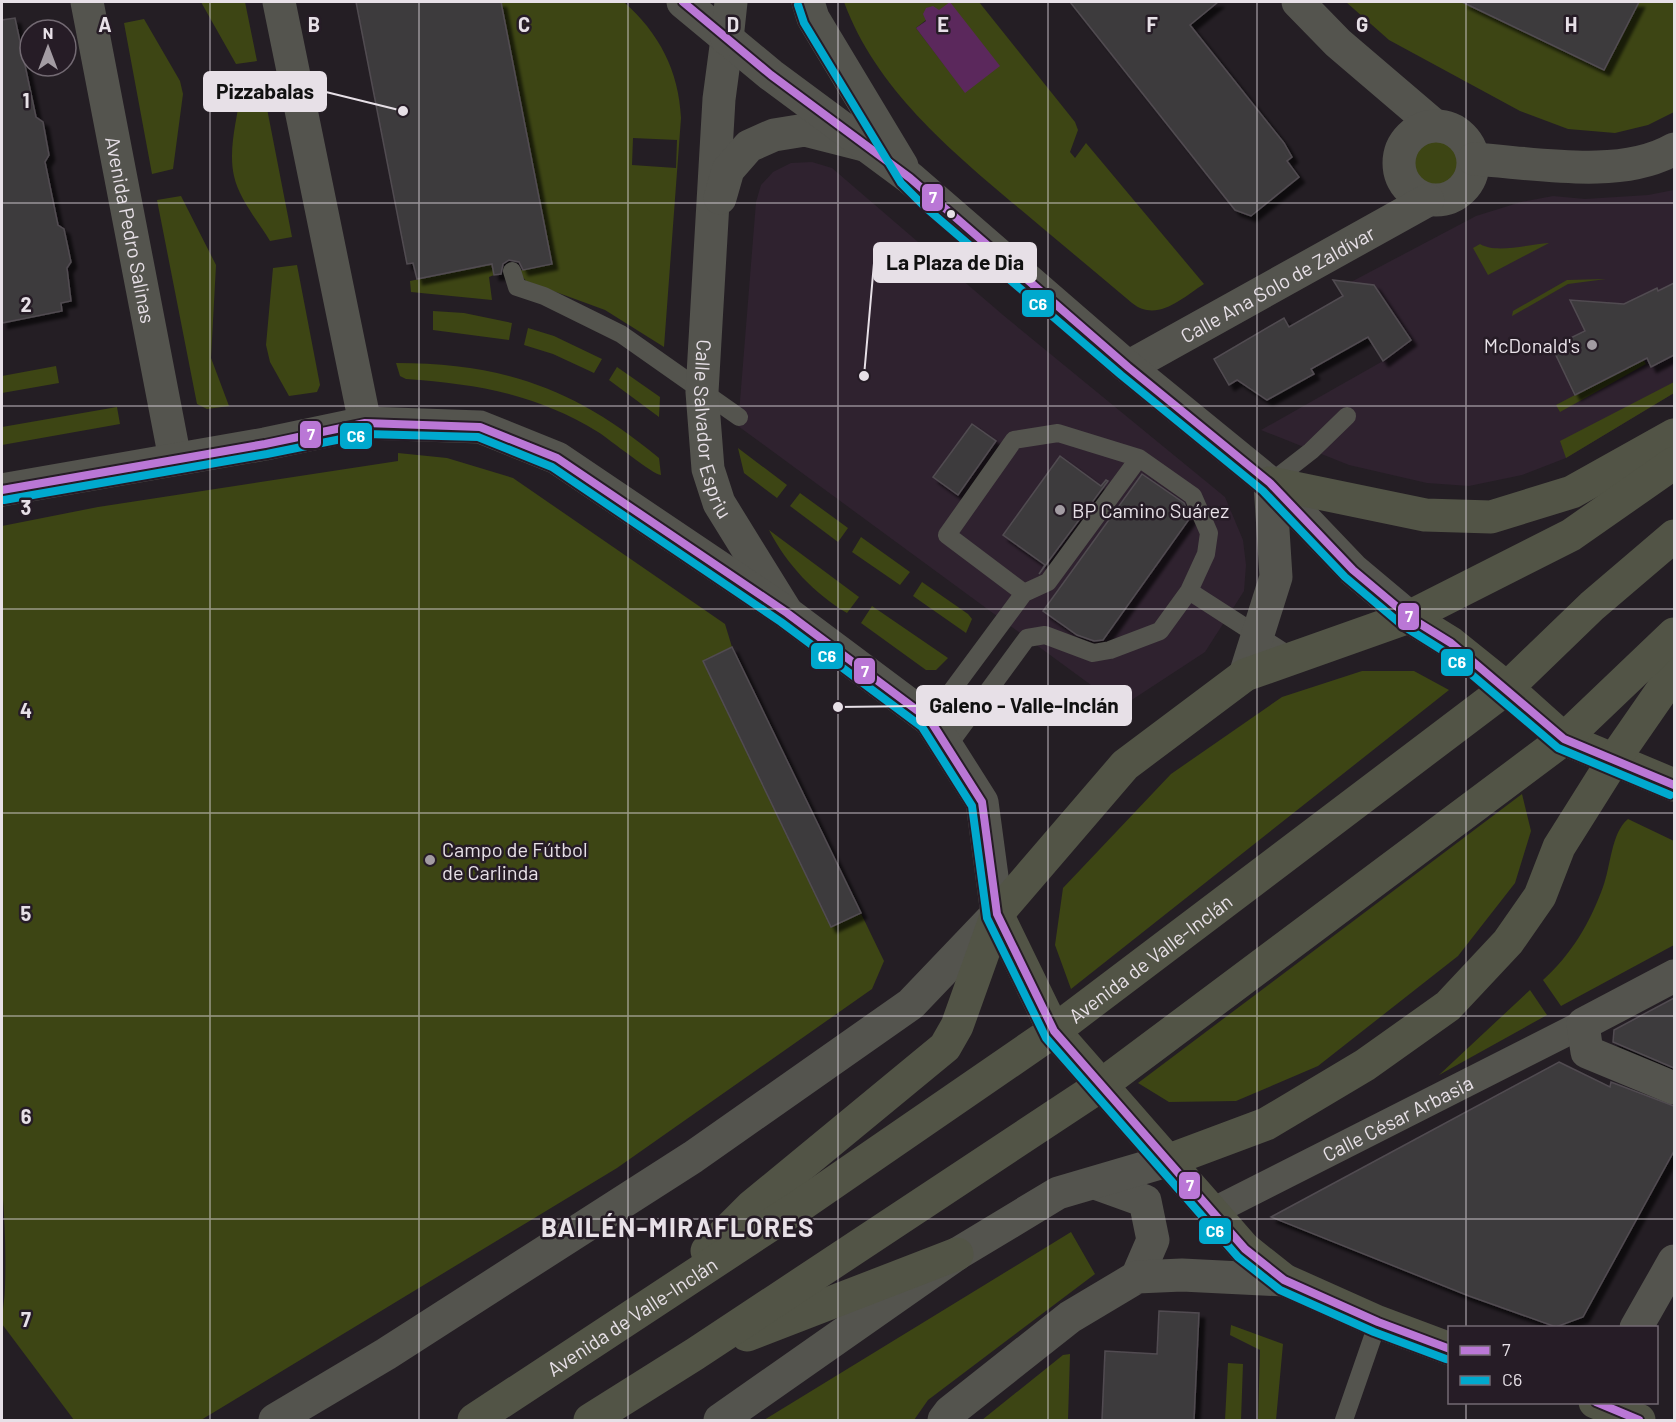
<svg xmlns="http://www.w3.org/2000/svg" width="1676" height="1422" font-family="Barlow,sans-serif">
<defs>
<filter id="shadow"><feDropShadow dx="5.5" dy="5.5" stdDeviation="1.5" flood-color="#0009"/></filter>
</defs>
<rect width="100%" height="100%" fill="#241e24"/>
<!-- built -->
<path fill="#2f222f" d="M812 162 832 168 1003 315 1225 497 1243 540 1246 565 1244 591 1205 652 1121 707 738 426 756 202 761 185 773 172 791 163Z
M1674 190V393L1566 458 1522 475 1469 486 1427 483 1349 465 1261 430 1383 361 1411 340 1375 285 1351 282 1476 216 1521 202 1553 196 1585 199 1648 195Z"/>
<!-- green -->
<path fill="#3d4514" fill-rule="evenodd" d="M201 2H245L257 61 236 64Z
M501 2H624C659 33 679 71 681 118L664 347 605 310 526 281 518 271 552 263ZM633 138 677 140 676 168 632 165Z
M844 2H979L1075 122 1078 130 1070 152 1075 158 1086 143 1204 284C1182 298 1157 323 1132 303 1095 272 1057 240 1020 209 951 151 876 89 844 2ZM926 20 965 92 916 28Z
M1346 2H1462L1604 70 1639 2H1674V112L1648 125 1615 133 1568 129 1520 111 1389 40Z
M144 19 180 81 183 94 173 169 152 174 124 23Z
M263 88 292 237 270 241C258 221 239 199 234 176 228 150 237 118 241 92Z
M1412 163a25 25 0 1 1 50 0a25 25 0 1 1-50 0Z
M181 196 216 265 211 358 229 406 207 409 197 404 157 200Z
M1549 243 1488 275 1473 248 1480 244C1496 254 1530 244 1549 243Z
M492 264 494 275 489 277 492 300 411 292 410 281Z
M297 265 320 385 317 392 289 396 270 362 266 345 273 268Z
M1606 279 1568 284 1512 316 1513 311 1567 280Z
M433 311 464 313 512 323 509 340 433 330Z
M528 328 554 336 602 359 594 373 553 354 524 345Z
M1643 359 1646 364 1560 412 1556 405Z
M396 363C504 363 576 389 659 458L661 475C655 476 609 439 598 432 536 394 477 384 406 379L400 376Z
M56 366 59 383 2 393V376Z
M617 367 660 397 659 417 609 380Z
M1674 382V393L1566 458 1560 441Z
M117 407 120 424 2 445V427Z
M738 448 787 485 777 498 744 473Z
M398 453 447 458 513 478 725 624 732 647 884 961 872 989 617 1168 201 1420H74L2 1324C2 1311 5 1299 5 1287 6 1253 5 1220 2 1187V526L98 507 398 461Z
M800 493 848 528 838 542 790 506Z
M769 530 859 597 847 613C814 593 787 565 769 530Z
M861 537 910 572 900 585 852 552Z
M922 582 968 614 972 619 966 633 913 596Z
M872 606 948 658 936 670H926L861 623Z
M1362 671H1414L1449 690 1071 989 1055 945 1063 888 1171 774 1282 697Z
M1522 794 1531 831 1515 883 1458 956 1318 1066 1236 1101 1169 1102 1138 1083Z
M1628 819 1674 841V945L1561 1006 1543 980C1571 955 1590 923 1603 887 1611 866 1611 833 1628 819Z
M1530 990 1547 1015 1439 1075Z
M1071 1232 1095 1274 928 1400 914 1420H764Z
M1231 1325 1283 1344 1276 1420H1258L1260 1350 1230 1335Z
M1070 1354 1068 1420H982L1063 1355Z
M1228 1363 1243 1364 1241 1420H1225Z"/>
<!-- water -->
<path fill="#5b285c" d="M950 2 1000 66 965 93 916 28 926 21 923 14 926 8 933 6 939 10Z"/>
<!-- building -->
<path fill="#3e3a3e" stroke="#514c51" stroke-width="1.5" filter="url(#shadow)" d="M356 2H501L552 264 523 270 519 262 509 260 503 264 501 274 494 275 492 264 417 279 413 263 407 264Z
M1070 2H1218L1190 25 1284 143 1292 157 1287 161 1299 177 1251 216 1235 210Z
M1462 2H1639L1604 70Z
M15 18 36 117 43 122 49 155 45 162 58 225 64 229 71 262 67 268 71 301 61 303 62 311 2 323V20Z
M1333 280 1374 285 1411 340 1383 361 1368 337 1311 369 1314 374 1267 400 1237 380 1229 385 1214 359 1284 318 1289 327 1343 296Z
M1674 283V355L1651 367 1647 358 1575 395 1552 347 1585 331 1570 300 1624 304 1657 288 1658 291Z
M972 424 996 441 958 495 933 477Z
M1060 456 1101 486 1106 480 1108 481 1039 574 1045 565 1003 535Z
M1142 474 1184 503 1190 518 1103 640 1094 641 1077 635 1043 611Z
M732 647 861 913 831 927 703 661Z
M1674 998V1068L1613 1042 1614 1030Z
M1559 1062 1610 1087 1611 1082 1674 1106V1151L1583 1317 1556 1327 1469 1296 1271 1217Z
M1159 1311 1199 1313 1194 1420H1102L1105 1351 1157 1354Z"/>
<g fill="none" stroke-linecap="round" stroke-linejoin="round">
<!-- service -->
<path stroke="#54544e" stroke-width="18" d="M512 271 517 287 544 296 621 334 739 417
M1270 483 1311 451 1347 416
M1189 591 1293 658
M930 720 1024 593 1048 582 1139 458
M947 747 1027 638 1045 635 1093 653 1110 650 1160 631 1189 591 1206 554 1209 533 1193 496 1139 458 1058 433 1014 440 947 535 1024 593
M1344 1420 1378 1322"/>
<!-- pedestrian -->
<path stroke="#54544e" stroke-width="28" id="s1" d="M1212 1212 1583 1024"/>
<!-- minor -->
<g stroke="#54544e" stroke-width="33">
<path d="M1298 2 1338 43 1434 125"/>
<path id="s2" d="M727 39 719 99 702 392 708 469 719 503 787 613"/>
<circle cx="1436" cy="163" r="37"/>
<path d="M1474 159C1535 163 1620 180 1674 149"/>
<path d="M720 198 728 170 749 146 774 135 805 130 864 145"/>
<path id="s3" d="M1128 367 1428 200"/>
<path d="M1674 976 1583 1024 1587 1052 1674 1088"/>
<path d="M1095 1183 1145 1201 1153 1240 1137 1277"/>
<path d="M1636 1328 1674 1261"/>
<path d="M944 1420 950 1412 1070 1317 1137 1277 1182 1275 1284 1280"/>
</g>
<!-- tertiary -->
<g stroke="#54544e" stroke-width="33">
<path id="s4" d="M87 2 175 459"/>
<path d="M279 2 365 423"/>
<path d="M683 2 771 75 910 178 1128 367 1270 483 1353 570 1409 617"/>
<path d="M808 2 813 18 902 166"/>
<path d="M727 39 731 2"/>
<path d="M2 490 265 444 365 423 480 427 557 458 787 613 930 720 982 802 997 914 911 1004 693 1157 386 1354 275 1420"/>
<path d="M1245 675 1276 577 1270 483"/>
<path d="M720 1420 957 1254 1058 1193 1167 1161"/>
</g>
<!-- primary -->
<g stroke="#525446" stroke-width="33">
<path d="M1270 483 1425 515 1491 517 1572 492 1674 435"/>
<path d="M1409 617 1451 643 1507 688 1564 739 1674 785"/>
<path d="M997 914 1054 1031 1245 1249 1284 1280 1378 1322 1450 1349"/>
<path d="M1167 1161 1266 1124 1365 1065 1448 1006 1508 942 1540 896 1559 847 1613 761 1674 673"/>
<path d="M707 1251 752 1206 945 1047 957 1026 997 914 1125 765 1245 675 1409 617 1571 535 1674 463"/>
<path d="M747 1335 957 1254"/>
<path d="M1595 1402 1639 1420"/>
<path id="s5" d="M474 1420 804 1203 1054 1031 1507 688 1592 606 1674 536"/>
<path d="M590 1420 695 1354 1100 1086 1564 739 1674 634"/>
</g>
<defs>
<path id="bus-1" d="M683 2 771 75 910 178 1128 367 1270 483 1353 570 1409 617 1451 643 1564 739 1674 785
M2 490 265 444 365 423 480 427 557 458 787 613 930 720 982 802 997 914 1054 1031 1245 1249 1284 1280 1378 1322 1450 1349
M1596 1402 1639 1420"/>
<path id="bus-2" d="M798 5 804 23 901 183 925 207 1121 375 1263 491 1345 577 1402 625 1445 652 1558 748 1670 795
M4 500 267 454 366 434 478 437 552 467 781 622 922 727 972 806 987 918 1046 1038 1238 1257 1280 1290 1374 1332 1446 1359"/>
</defs>
<!-- bus-1 casing -->
<use href="#bus-1" stroke="#261c26" stroke-width="12"/>
<!-- bus-2 casing -->
<use href="#bus-2" stroke="#261c26" stroke-width="12"/>
<!-- bus-1 -->
<use href="#bus-1" stroke="#ba77d6" stroke-width="8"/>
<!-- bus-2 -->
<use href="#bus-2" stroke="#00a9ce" stroke-width="8"/>
</g>
<!-- grid -->
<path fill="none" stroke="#e7e0e7" stroke-width="1.5" stroke-opacity="0.55" d="M210 2V1420M419 2V1420M628 2V1420M838 2V1420M1048 2V1420M1257 2V1420M1466 2V1328M2 203H1674M2 406H1674M2 609H1674M2 813H1674M2 1016H1674M2 1219H1674M1466 1402V1420"/>
<!-- markers -->
<circle fill="#e7e0e7" stroke="#261c26" stroke-width="2" cx="951" cy="214" r="5"/>
<g fill="#a39ca3" stroke="#261c26" stroke-width="2">
<circle cx="1592" cy="345" r="6"/>
<circle cx="1060" cy="510" r="6"/>
<circle cx="430" cy="860" r="6"/>
</g>
<g text-anchor="middle" dominant-baseline="central" stroke-width="5" stroke-linejoin="round" paint-order="stroke">
<!-- street labels -->
<g font-size="20" fill="#e7e0e7" stroke="#261c26">
<text stroke="none"><textPath href="#s4" startOffset="232">Avenida Pedro Salinas</textPath></text>
<text stroke="none"><textPath href="#s3" startOffset="171">Calle Ana Solo de Zaldívar</textPath></text>
<text stroke="none"><textPath href="#s2" startOffset="392">Calle Salvador Espriu</textPath></text>
<text stroke="none"><textPath href="#s5" startOffset="819">Avenida de Valle-Inclán</textPath></text>
<text stroke="none"><textPath href="#s1" startOffset="208">Calle César Arbasia</textPath></text>
<text stroke="none"><textPath href="#s5" startOffset="189">Avenida de Valle-Inclán</textPath></text>
</g>
<!-- poi labels -->
<g font-size="20" fill="#e7e0e7" stroke="#261c26" text-anchor="start">
<text x="1580" y="345" text-anchor="end">McDonald's</text>
<text x="1072" y="510">BP Camino Suárez</text>
<text x="442" y="849">Campo de Fútbol<tspan x="442" dy="23">de Carlinda</tspan></text>
</g>
<!-- district labels -->
<g font-size="26" font-weight="bold" letter-spacing="1.5" fill="#e7e0e7" stroke="#261c26">
<text x="678" y="1226">BAILÉN-MIRAFLORES</text>
</g>
</g>
<g font-size="20" text-anchor="middle" font-weight="bold" fill="#e7e0e7" stroke="#261c26" stroke-width="5" stroke-linejoin="round" paint-order="stroke">
<text x="105" y="32">A</text>
<text x="314" y="32">B</text>
<text x="524" y="32">C</text>
<text x="733" y="32">D</text>
<text x="943" y="32">E</text>
<text x="1152" y="32">F</text>
<text x="1362" y="32">G</text>
<text x="1571" y="32">H</text>
<text x="26" y="108">1</text>
<text x="26" y="312">2</text>
<text x="26" y="515">3</text>
<text x="26" y="718">4</text>
<text x="26" y="921">5</text>
<text x="26" y="1124">6</text>
<text x="26" y="1327">7</text>
</g>
<!-- callouts -->
<path fill="none" stroke="#e7e0e7" stroke-width="2" d="M403 111L326 92M864 376L874 263M838 707L917 706"/>
<g fill="#e7e0e7" stroke="#261c26" stroke-width="2">
<circle cx="403" cy="111" r="6"/>
<circle cx="864" cy="376" r="6"/>
<circle cx="838" cy="707" r="6"/>
</g>
<g fill="#e7e0e7" stroke="#e7e0e7" stroke-width="2">
<rect x="204" y="72" width="122" height="39" rx="6"/>
<rect x="874" y="243" width="162" height="39" rx="6"/>
<rect x="917" y="686" width="214" height="39" rx="6"/>
</g>
<g font-size="21" text-anchor="middle" font-weight="bold" fill="#111">
<text x="265" y="99">Pizzabalas</text>
<text x="955" y="270">La Plaza de Dia</text>
<text x="1024" y="713">Galeno - Valle-Inclán</text>
</g>
<g stroke="#261c26" stroke-width="2">
<rect x="921" y="183" width="23" height="29" rx="6" fill="#ba77d6"/>
<rect x="1021" y="289" width="34" height="29" rx="6" fill="#00a9ce"/>
<rect x="299" y="420" width="23" height="29" rx="6" fill="#ba77d6"/>
<rect x="339" y="422" width="34" height="28" rx="6" fill="#00a9ce"/>
<rect x="1397" y="602" width="23" height="29" rx="6" fill="#ba77d6"/>
<rect x="810" y="642" width="34" height="28" rx="6" fill="#00a9ce"/>
<rect x="1440" y="648" width="34" height="29" rx="6" fill="#00a9ce"/>
<rect x="853" y="657" width="23" height="28" rx="6" fill="#ba77d6"/>
<rect x="1178" y="1171" width="23" height="29" rx="6" fill="#ba77d6"/>
<rect x="1198" y="1217" width="34" height="28" rx="6" fill="#00a9ce"/>
</g>
<g font-size="16" text-anchor="middle" font-weight="bold" fill="#fff">
<text x="933" y="203">7</text>
<text x="1038" y="310">C6</text>
<text x="311" y="440">7</text>
<text x="356" y="442">C6</text>
<text x="1409" y="622">7</text>
<text x="827" y="662">C6</text>
<text x="1457" y="668">C6</text>
<text x="865" y="677">7</text>
<text x="1190" y="1191">7</text>
<text x="1215" y="1237">C6</text>
</g>
<!-- border -->
<rect width="1676" height="1422" fill="none" stroke="#e7e0e7" stroke-width="6"/>
<!-- legend -->
<rect x="1448" y="1326" width="210" height="78" fill="#261c26" stroke="#736a73" stroke-width="1.5"/>
<rect x="1460" y="1346" width="30" height="9" fill="#ba77d6" stroke="#736a73" stroke-width="1.5"/>
<text x="1502" y="1356" font-size="18" fill="#e7e0e7">7</text>
<rect x="1460" y="1376" width="30" height="9" fill="#00a9ce" stroke="#736a73" stroke-width="1.5"/>
<text x="1502" y="1386" font-size="18" fill="#e7e0e7">C6</text>
<!-- north arrow -->
<g transform="translate(48 48)"><circle r="28" fill="#261c26" stroke="#736a73" stroke-width="1.5"/>
<path d="M0-4.5L10 22L0 15L-10 22Z" fill="#a39ca3"/>
<text y="-9" font-size="16" font-weight="bold" text-anchor="middle" fill="#e7e0e7">N</text>
</g>
</svg>
